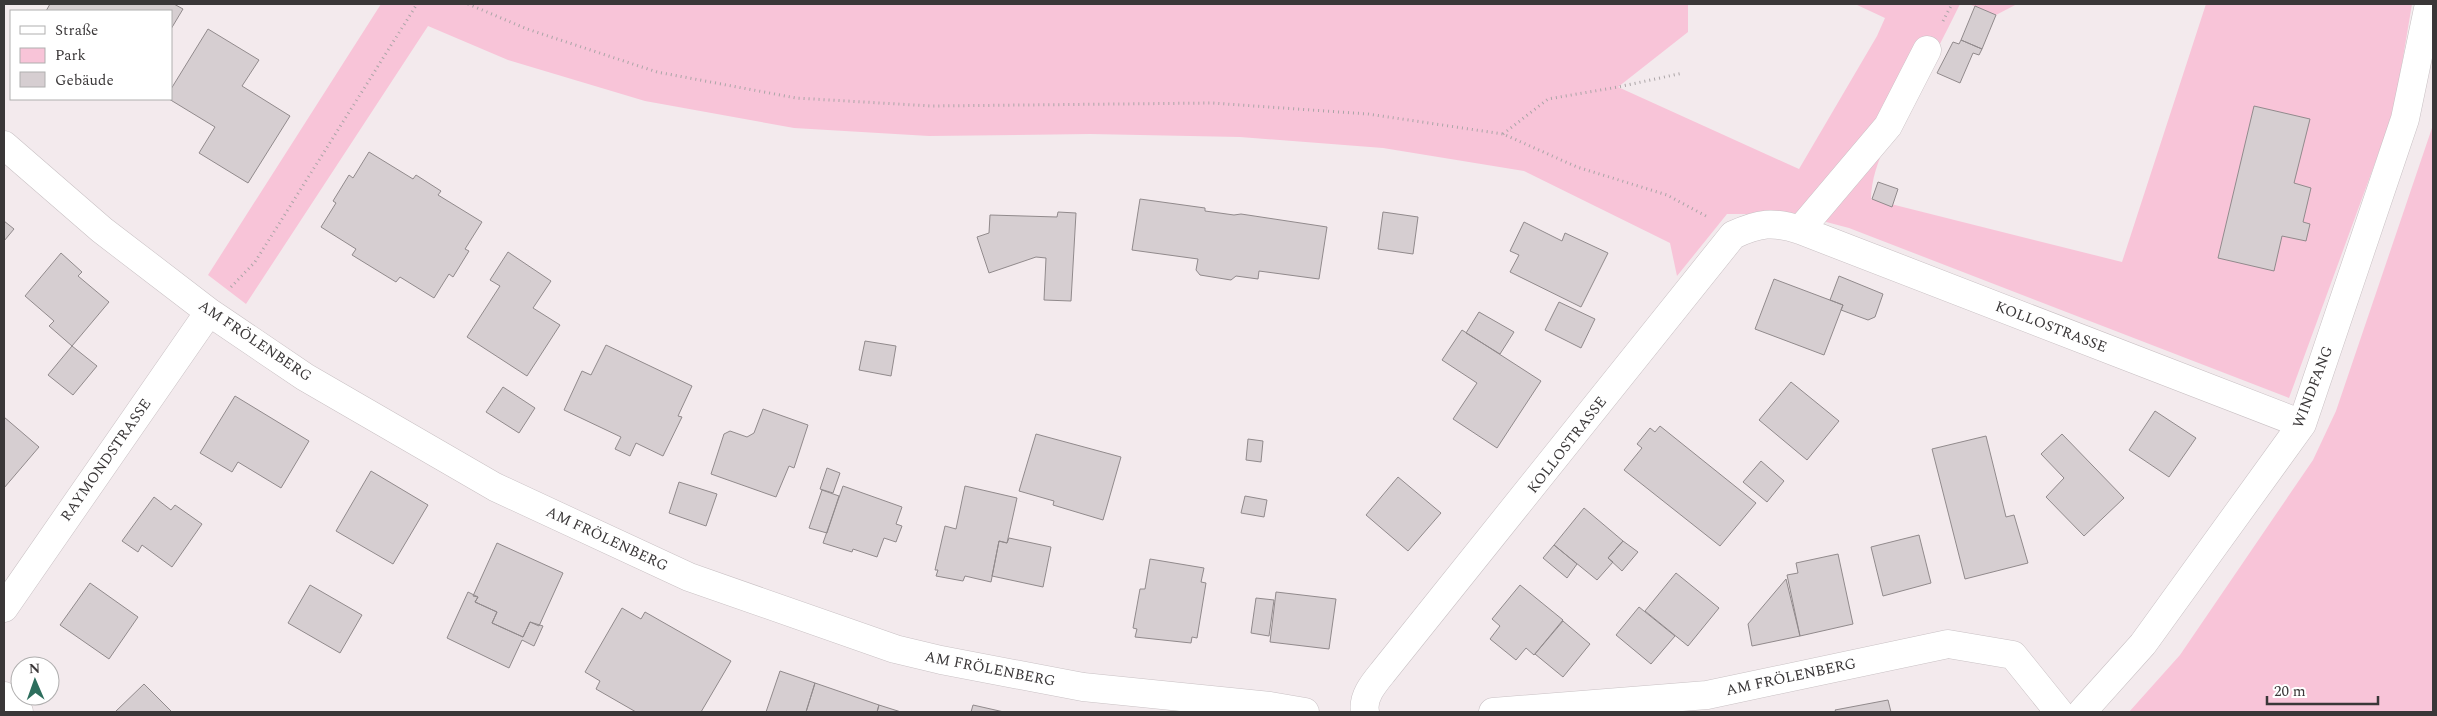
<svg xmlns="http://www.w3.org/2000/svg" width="2437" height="716" font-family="Spectral,serif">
<rect width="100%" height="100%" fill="#f3eaed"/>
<!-- green -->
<path fill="#f8c4d8" d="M381 4H1688V32L1618 87 1799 169 1877 36 1885 18 1855 4H1960C1946 33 1931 61 1916 90 1897 124 1872 160 1871 199L2122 262 2206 4H2412L2394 111 2289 398 1849 228 1796 214H1727L1677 276 1670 243 1524 171 1383 148 1240 137 1090 134 929 136 794 128 645 101 508 60 428 26 246 304 208 275Z
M1969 4H2017L1996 15Z
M2433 125V712H2129L2180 655 2313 460 2336 411Z"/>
<!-- building -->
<path fill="#d6ced1" stroke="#918a8c" d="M50 4H174L183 9 171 29V11H46Z
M1975 6 1996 15 1982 49 1961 40Z
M208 29 259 60 242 86 290 116 248 183 199 153 215 127 169 99H171V89Z
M1961 40 1982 49 1979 55 1973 53 1960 83 1937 73 1953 42 1959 44Z
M2254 106 2310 119 2294 183 2311 188 2303 222 2310 224 2306 241 2282 236 2274 271 2218 258Z
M369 152 413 179 416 175 441 191 438 195 482 222 465 249 469 251 453 277 449 274 434 298 400 277 396 282 352 255 356 249 321 227 336 203 333 201 349 175 353 178Z
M1878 182 1898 189 1892 207 1872 199Z
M1140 199 1205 208V211L1234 215 1241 214 1327 227 1319 279 1259 271 1258 279 1236 276 1231 280 1200 275 1196 270 1198 259 1132 250Z
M1058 212 1076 213 1071 301 1044 300 1046 258 1036 257 989 273 977 237 989 233 990 215 1057 217Z
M1383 212 1418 217 1413 254 1378 249Z
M4 221 14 229 4 241Z
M1524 222 1562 241 1565 233 1608 253 1581 307 1510 272 1519 255 1510 251Z
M508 252 551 281 533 308 560 325 527 376 467 337 500 286 490 280Z
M61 253 82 272 78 276 109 302 72 346 49 326 54 321 25 296Z
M1839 276 1883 294 1875 317 1868 320 1841 310 1843 305 1830 300Z
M1774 279 1843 305 1824 355 1755 329Z
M1559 302 1595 319 1581 348 1545 330Z
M1479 312 1514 332 1500 354 1466 333Z
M1462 330 1541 381 1497 448 1453 419 1477 383 1442 360Z
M865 341 896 346 891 376 859 370Z
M606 345 692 386 678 416 682 417 663 456 636 443 630 456 615 449 621 437 564 410 582 371 591 375Z
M72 346 97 366 73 395 48 375Z
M1791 382 1839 421 1807 460 1759 420Z
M503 387 535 408 519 433 486 412Z
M235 396 309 441 281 488 238 462 232 472 200 453Z
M763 409 808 425 794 468 789 466 776 497 711 474 724 434 730 431 747 437 754 433Z
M2155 411 2196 438 2169 477 2129 450Z
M4 417 39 447 4 488Z
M1660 426 1756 503 1720 546 1624 470 1642 448 1637 444 1650 428 1655 432Z
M1036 434 1121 457 1103 520 1053 505 1054 501 1019 491Z
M2062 434 2124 498 2084 536 2046 497 2064 478 2041 454Z
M1986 436 2006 517 2014 515 2028 563 1965 579 1932 449Z
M1248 439 1263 441 1261 462 1246 460Z
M1761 461 1784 481 1767 502 1743 482Z
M827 468 840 473 833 493 820 489Z
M371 471 428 505 393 564 336 531Z
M1398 477 1441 513 1408 551 1366 515Z
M679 482 717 494 706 526 669 513Z
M843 486 902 507 896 524 902 526 896 542 884 538 877 557 853 549 852 552 823 543Z
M965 486 1017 498 1007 543 999 541 991 582 965 576 963 581 936 576 938 570H935L945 526 956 529Z
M822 490 839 496 827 533 809 528Z
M1245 496 1267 500 1264 517 1241 513Z
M154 497 171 510 175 505 202 524 172 567 142 545 138 552 122 541Z
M1584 508 1623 541 1608 558 1613 562 1597 580 1554 545Z
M1919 535 1931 583 1883 596 1871 547Z
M1009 538 1051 547 1043 587 992 576 999 541 1007 543Z
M1623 541 1638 552 1622 571 1608 558Z
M497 543 563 573 539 626 530 622 523 637 492 623 497 612 475 602 478 597 473 596Z
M1554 545 1577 564 1567 578 1543 558Z
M1838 554 1853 624 1800 636 1787 575 1798 573 1796 563Z
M1150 559 1204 568 1201 582 1206 583 1197 638 1192 637 1191 643 1135 637 1137 629 1133 628 1140 589H1145Z
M1676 573 1719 608 1688 646 1645 611Z
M1786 579 1800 636 1752 646 1748 624Z
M90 583 138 617 109 659 60 625Z
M310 585 362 615 340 653 288 623Z
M1520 585 1563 620 1534 655 1526 648 1516 660 1490 639 1500 626 1492 619Z
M468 592 478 597 475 602 497 612 492 623 523 637 530 622 543 626 534 646 522 640 509 668 447 638Z
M1276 592 1336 599 1329 649 1270 642Z
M1256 598 1274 600 1269 636 1251 633Z
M1639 607 1675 636 1651 664 1616 635Z
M622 608 641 619 645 612 731 661 701 712H636L596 689 600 681 585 672Z
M1563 621 1590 644 1563 677 1535 654Z
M780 671 815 683 806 712H766Z
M815 683 879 705 877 712H806Z
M144 684 172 712H115Z
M1888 700 1891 712H1836L1835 710Z
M879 705 901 712H877Z
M973 705 1004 712H971Z"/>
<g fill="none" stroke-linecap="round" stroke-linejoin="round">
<defs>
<path id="minor" d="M4 145 102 230 209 312 305 377 495 487 689 577 895 649 941 660 1083 687 1270 706 1305 712
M1800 230 1888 126 1927 50
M4 608 209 312
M4 696 19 712
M1365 712C1362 697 1374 683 1383 672L1733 235C1759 223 1773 221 1800 230L2302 424
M1493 712 1707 695 1948 644 2013 655 2059 712
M2082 712 2143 644 2302 424 2405 119 2429 4"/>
</defs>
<!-- minor casing -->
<use href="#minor" stroke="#c9c1c4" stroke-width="29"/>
<!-- path -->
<path stroke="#aba5a7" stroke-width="3" stroke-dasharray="1 4" stroke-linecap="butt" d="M468 4 527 29 657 72 796 98 931 106 1212 103 1368 114 1503 134 1577 167 1667 195 1706 216
M1943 21 1952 4
M1503 134 1548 99 1618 87 1683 73
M231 287 255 262 417 4"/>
<!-- minor -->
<use href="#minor" stroke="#fff" stroke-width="28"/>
</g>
<g text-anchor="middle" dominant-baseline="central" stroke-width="4" stroke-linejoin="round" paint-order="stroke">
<!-- street labels -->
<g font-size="15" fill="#3a3738" stroke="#fff">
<text transform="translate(2051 327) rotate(21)">KOLLOSTRASSE</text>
<text transform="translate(255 341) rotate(34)">AM FRÖLENBERG</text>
<text transform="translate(2313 387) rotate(-69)">WINDFANG</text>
<text transform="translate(1567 445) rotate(-52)">KOLLOSTRASSE</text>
<text transform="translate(106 460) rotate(-55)">RAYMONDSTRASSE</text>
<text transform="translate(607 539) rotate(25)">AM FRÖLENBERG</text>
<text transform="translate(990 669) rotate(11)">AM FRÖLENBERG</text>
<text transform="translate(1791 677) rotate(-12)">AM FRÖLENBERG</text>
</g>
</g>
<!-- border -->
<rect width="2437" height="716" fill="none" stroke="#3a3738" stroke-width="10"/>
<!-- legend -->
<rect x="10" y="10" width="162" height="90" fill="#ffffff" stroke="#b0afaf"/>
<rect x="20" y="26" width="25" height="8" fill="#ffffff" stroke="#b0afaf"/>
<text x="55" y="35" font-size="15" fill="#3a3738">Straße</text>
<rect x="20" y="48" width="25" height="15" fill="#f8c4d8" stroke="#b0afaf"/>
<text x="55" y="60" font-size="15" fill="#3a3738">Park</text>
<rect x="20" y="72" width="25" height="15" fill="#d6ced1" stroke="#b0afaf"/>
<text x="55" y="85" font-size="15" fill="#3a3738">Gebäude</text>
<!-- north arrow -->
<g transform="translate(35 681) rotate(358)"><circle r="24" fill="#ffffff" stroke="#b0afaf"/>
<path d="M0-4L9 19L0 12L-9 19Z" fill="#2d6e5d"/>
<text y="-8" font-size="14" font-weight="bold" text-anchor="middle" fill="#3a3738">N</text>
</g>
<!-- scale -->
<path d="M2267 696v8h111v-8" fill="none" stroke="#3a3738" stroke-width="2.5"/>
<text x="2274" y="696" font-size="15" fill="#3a3738" stroke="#ffffff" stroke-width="4" paint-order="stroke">20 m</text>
</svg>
